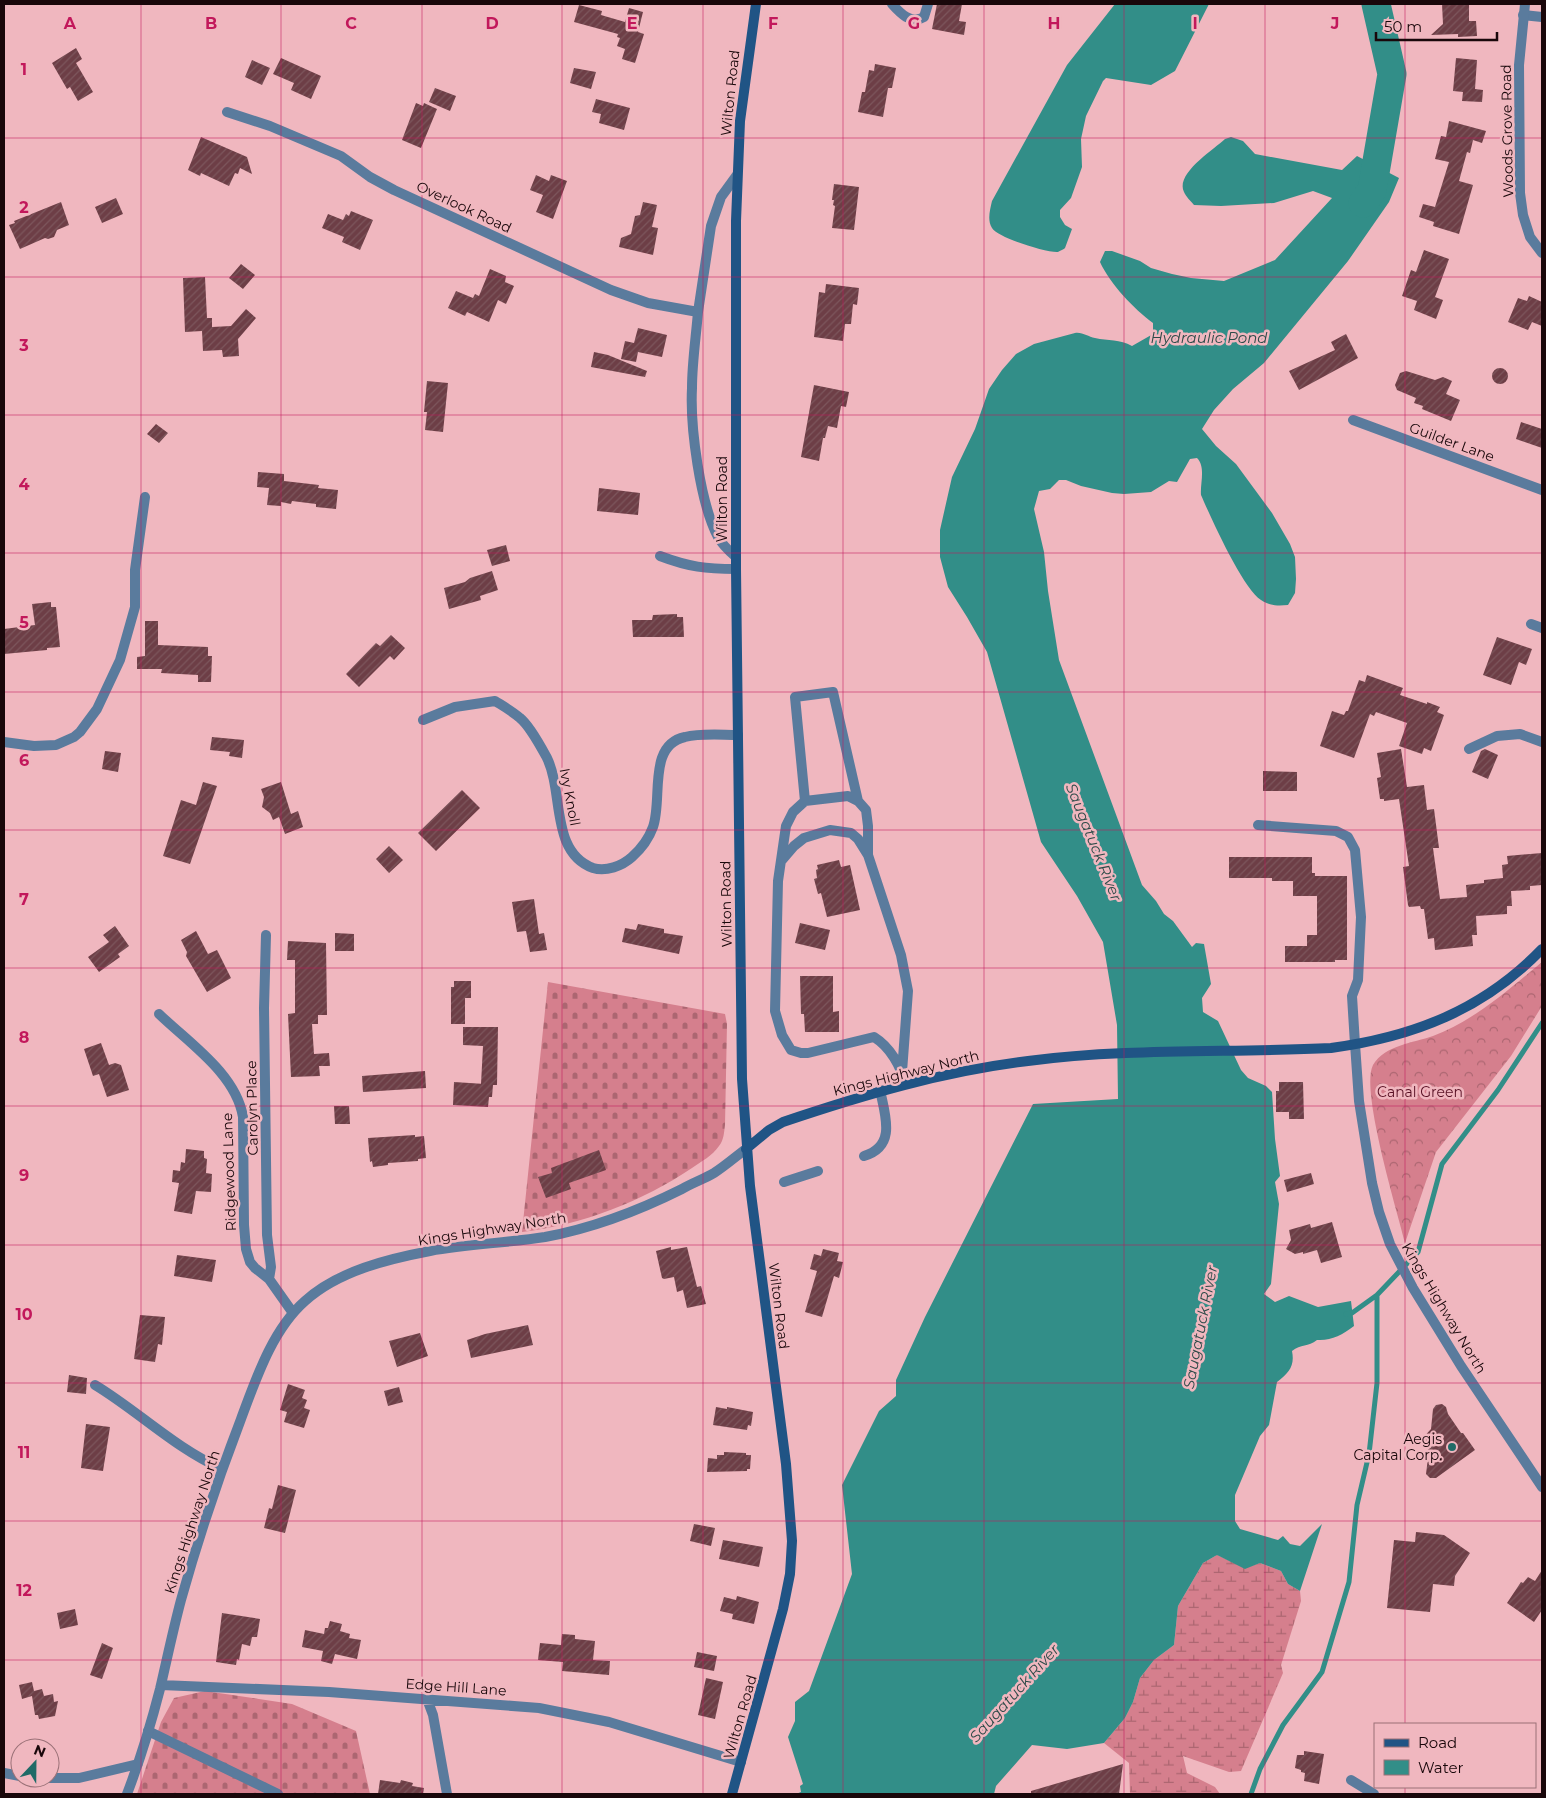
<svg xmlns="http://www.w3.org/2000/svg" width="1546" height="1798" font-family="Montserrat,sans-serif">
<defs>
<pattern id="forest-crowns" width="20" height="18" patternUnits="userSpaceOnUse" patternTransform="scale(1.25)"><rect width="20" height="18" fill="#d57f8d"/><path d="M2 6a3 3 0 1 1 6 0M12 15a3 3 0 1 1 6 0" fill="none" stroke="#ac6671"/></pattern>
<pattern id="wetland-marsh" width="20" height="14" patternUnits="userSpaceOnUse" patternTransform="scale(1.25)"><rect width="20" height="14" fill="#d57f8d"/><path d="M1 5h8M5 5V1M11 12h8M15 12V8" fill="none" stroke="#ac6671"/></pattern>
<pattern id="cemetery-stones" width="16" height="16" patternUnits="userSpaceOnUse" patternTransform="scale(1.25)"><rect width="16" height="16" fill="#d57f8d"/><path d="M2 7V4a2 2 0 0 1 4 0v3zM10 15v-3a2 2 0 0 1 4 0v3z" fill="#ac6671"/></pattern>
<pattern id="building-hatch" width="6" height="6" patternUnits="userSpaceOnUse" patternTransform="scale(1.25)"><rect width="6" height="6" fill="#6d3e46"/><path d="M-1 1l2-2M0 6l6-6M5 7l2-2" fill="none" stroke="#7c565c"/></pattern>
</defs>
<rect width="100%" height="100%" fill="#f0b7bf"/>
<!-- forest -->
<path fill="url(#forest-crowns)" d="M1542 962V1006L1511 1056 1436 1152 1405 1243C1397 1210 1360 1090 1373 1065 1385 1045 1413 1043 1433 1036 1475 1020 1508 990 1542 962Z"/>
<!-- wetland -->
<path fill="url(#wetland-marsh)" d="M1217 1555 1245 1568 1260 1563 1281 1571 1288 1584 1300 1591 1301 1601 1281 1665 1283 1673 1241 1771 1229 1772 1183 1756 1187 1773 1215 1787 1220 1794H1130L1129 1763 1104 1743 1125 1718 1133 1702 1140 1678 1154 1660 1174 1645 1178 1606 1203 1563Z"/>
<!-- cemetery -->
<path fill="url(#cemetery-stones)" d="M548 982 725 1014 727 1024 725 1125C724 1132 724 1140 719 1146 712 1156 702 1161 692 1168 643 1201 582 1225 522 1232Z
M205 1691 292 1704 356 1731 370 1794H137L161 1722 174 1698Z"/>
<!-- water -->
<path fill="#328e88" d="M1115 4H1209L1175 71 1151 85 1106 78 1103 81 1086 116 1081 139 1082 167 1071 198 1060 210V217L1065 225 1072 229 1065 248C1064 249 1060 251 1058 252 1047 253 998 238 992 228 987 220 990 210 992 201L1067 65Z
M1231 137 1243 141 1255 154 1342 170 1357 156 1399 178 1389 202 1348 261 1264 363 1233 389 1214 410 1202 429 1216 446 1236 464 1272 513 1290 544 1295 557 1296 579 1295 593 1288 605C1278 606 1270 606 1261 600 1243 589 1211 518 1201 495 1200 483 1206 467 1197 458L1190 459 1177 482 1169 481 1151 492 1124 494 1112 493 1081 486 1066 480H1059L1050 489 1039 491 1034 509 1044 552 1048 591 1059 660 1142 885 1156 901 1164 914 1173 921 1192 947 1196 943 1204 944 1211 984 1202 998 1203 1012 1218 1021 1241 1070 1248 1078 1266 1086 1272 1092 1275 1139 1280 1176 1275 1182 1279 1204 1271 1284 1264 1294 1275 1302 1289 1296 1318 1307 1351 1301 1354 1326C1342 1335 1331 1341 1317 1340 1308 1347 1301 1344 1292 1351 1295 1366 1289 1373 1277 1382L1269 1425 1260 1436 1235 1495V1521L1240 1529 1278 1540 1283 1536 1290 1544 1300 1546 1322 1524 1300 1591 1288 1584 1281 1571 1260 1563 1245 1569 1217 1555 1203 1563 1178 1606 1174 1645 1154 1660 1140 1678 1133 1702 1125 1718 1104 1743 1067 1749 1032 1745 996 1786 994 1794H796L801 1792 800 1786 803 1784 788 1737 795 1721V1702L809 1691 852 1574 842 1485 879 1411 896 1396V1380L925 1317 1033 1104 1118 1099 1117 1025 1103 942 1077 896 1041 842 987 652 967 617 948 587 940 557V530L952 477 975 429 989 389 1002 370 1016 354 1034 344 1075 333C1083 332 1088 337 1095 338 1108 341 1120 339 1132 346L1153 334V323C1134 309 1110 284 1100 262L1105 251H1112L1140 261 1151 268 1172 274 1191 278 1224 281 1275 260 1332 198 1313 191 1274 203 1221 206 1194 205C1191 201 1186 197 1184 192 1175 174 1213 150 1225 139Z"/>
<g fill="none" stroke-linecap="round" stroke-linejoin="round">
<!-- stream -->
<path stroke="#328e88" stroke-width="5" d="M1346 1314 1352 1313 1377 1295
M1251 1794 1260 1769 1283 1725 1322 1672 1349 1582 1357 1505 1369 1454 1377 1383V1295L1418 1252 1442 1164 1498 1090 1542 1023"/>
<!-- river -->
<path stroke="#328e88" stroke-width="29" d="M1363 203 1372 190 1392 74 1376 4"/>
</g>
<!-- building -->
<path fill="url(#building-hatch)" d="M937 4H962L959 21 966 22 964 35 932 29Z
M1442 4H1469V21H1476L1477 36 1458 37V34L1431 35 1443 24Z
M579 5 602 11 601 15 625 22 629 8 643 12 638 32 644 34 635 63 622 59 625 49 617 46 620 38 617 37 618 34 574 22Z
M76 48 82 59 76 63 93 92 78 101 70 87 67 89 52 63Z
M281 58 321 76 311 99 291 90 294 83 273 74Z
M1456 58 1477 60 1475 89 1483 90 1482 102 1462 101 1463 92 1453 91Z
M252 60 270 68 262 85 245 77Z
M875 64 896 68 892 88H888L883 117 858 112 862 92H865L869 70 874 71Z
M574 68 596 72 591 89 570 83Z
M435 88 456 96 450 111 429 102Z
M596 99 630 108 624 130 599 123 601 114 592 112Z
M416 103 423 106 424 103 437 109 421 148 402 140Z
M1449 121 1486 131 1482 143 1473 140 1470 153 1467 152 1459 181 1473 185 1459 234 1433 226 1434 222 1419 217 1423 204 1435 207 1449 162 1435 159 1441 136 1446 137Z
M201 137 247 157 252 174 240 168 238 174 235 173 229 186 201 173 200 176 188 170Z
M536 175 549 181 551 175 567 181 553 219 536 212 543 195 530 190Z
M834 184 859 187 854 230 832 228 835 206 833 205 834 200H832Z
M116 198 123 214 102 223 95 207Z
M61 202 69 225 57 230 54 237 48 239 45 238 20 249 9 225 15 223 14 221Z
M643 202 657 205 652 227 658 228 653 255 619 247 621 238 631 234 635 216 640 215Z
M351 211 373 220 360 250 342 242 344 237 322 228 328 214 343 220 346 214 349 216Z
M1424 250 1449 259 1435 297 1443 300 1436 319 1414 310 1417 301 1402 296 1411 270 1416 272Z
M241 264 255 275 243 289 229 278Z
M490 269 506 276 505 282 514 286 506 304 498 300 489 322 467 312 465 316 448 308 456 291 473 298 475 294 479 296Z
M205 277 207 318H212V327L231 326 246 309 256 318 238 339 239 356 223 357 222 350 203 351 202 331 185 332 183 278Z
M826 284 859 288 857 305 853 304 851 324H845L843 341 814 337 819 292 825 293Z
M1529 296 1542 302V326L1532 322 1528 330 1508 322 1518 298 1527 301Z
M638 328 667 335 662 357 638 352 636 362 621 359 625 341 634 343Z
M1346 334 1358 358 1299 390 1289 371 1335 350 1331 342Z
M594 352 608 355 647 371 645 377 591 367Z
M1492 376a8 8 0 1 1 16 0a8 8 0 1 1-16 0Z
M1406 371 1435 380 1443 377 1452 381 1446 394 1460 400 1451 421 1422 409 1423 406 1414 403 1416 398 1397 390 1395 385 1400 373Z
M427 381 448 383 443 432 425 430 427 412H424Z
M814 385 849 392 846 407 841 406 837 428 828 426 825 438H823L819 461 801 457Z
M1521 422 1542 429V448L1516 439Z
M156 424 168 433 159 443 147 434Z
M258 472 284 474V481L319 485 318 488 338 490 336 509 316 507V504L292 501 291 504 281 502V506L267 505 269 488 257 487Z
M599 488 640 493 638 515 597 511Z
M506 545 510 561 492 566 487 550Z
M492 571 498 590 480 596 481 600 449 609 444 588 465 582 470 578Z
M51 602V607H56L60 647 47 648V650L4 654V629L35 625 32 604Z
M677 614V617H683L684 637H633L632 620H652L653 615Z
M145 621H158V645L208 647V656H212L211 682H198V675L161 673 162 669H137V657L145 656Z
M391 635 405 648 394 660 390 656 359 687 346 674 376 643 380 646Z
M1497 637 1532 649 1526 665 1519 662 1511 685 1483 675Z
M1367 675 1403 688 1400 695 1427 704V702L1440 707 1437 712 1444 715 1431 751 1424 748 1422 754 1399 746 1407 723 1376 712 1374 716 1370 714 1354 758 1320 746 1332 711 1344 715 1346 711H1348L1359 680 1365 682Z
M212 737 244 740 242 758 229 756 230 752 210 750Z
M1401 749 1407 787 1424 785 1427 810 1434 809 1439 848H1433L1440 899 1467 897 1466 885 1484 883V880L1503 878 1502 865 1508 864 1507 856 1542 853V885L1530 886V890L1511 891 1512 906H1507V914L1476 916 1477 935H1472L1473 946 1435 950 1434 938 1428 939 1424 909H1421L1420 906 1409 907 1408 905 1403 867 1409 866 1399 799 1384 801V799H1380L1377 778 1381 777 1377 753Z
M1485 749 1498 755 1488 779 1472 772 1481 751Z
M105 751 121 753 118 772 102 769Z
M1263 771 1297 772V791H1263Z
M203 782 217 786 190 864 163 856 181 800 196 805Z
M281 782 291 814 298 811 303 827 285 834 279 817 273 820 270 813 262 807 264 797 261 789Z
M462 790 480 808 436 851 418 833Z
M389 846 403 860 389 873 376 859Z
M1229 857H1312V873H1315V876H1347V960H1335V962H1285V946H1307V935H1317V896H1293V881H1272V878H1229Z
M839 860 841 867 850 865 860 910 827 917 821 893 818 894 814 879 817 878 816 870 818 869 817 865Z
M534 899 539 934 544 933 547 950 530 952 526 931 517 932 512 902Z
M800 923 830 930 825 950 795 943Z
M638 924 664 929V933L683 936 679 954 622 942 625 928 636 930Z
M115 926 129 946 118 954 120 957 99 972 88 957 109 942 103 935Z
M196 931 208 954 217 950 231 978 207 992 186 956 187 952 181 940Z
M335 933 354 934V951H335Z
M288 941 326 943 327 1015H318V1024H312L314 1054 329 1053 330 1066H319L320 1076 291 1077 288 1014 295 1013V960H287Z
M800 976H833V1012L839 1011V1032H805L804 1014H801Z
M454 981H471V998H465V1024H451V987H454Z
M463 1027H498L497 1085H493L492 1097H489L488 1107 453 1105 454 1082 485 1084H481L483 1046 463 1045Z
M101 1043 109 1065 115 1063 121 1065 129 1090 107 1097 99 1074 93 1076 84 1049Z
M425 1071 426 1088 363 1092 362 1076Z
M1279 1082H1303L1304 1119H1289V1112H1276V1091H1279Z
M334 1106H349L350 1124H335Z
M415 1135V1137L424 1136 426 1158 418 1159V1161L388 1163V1165L373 1167 372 1161 370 1162 368 1138Z
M186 1149 204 1151V1158L207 1159 206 1173 212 1174 211 1192 196 1191 192 1214 174 1211 179 1183 172 1182 173 1170 180 1171 181 1162 185 1163Z
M599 1150 606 1170 569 1183 571 1189 546 1198 538 1177 552 1173 551 1168Z
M1311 1173 1314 1184 1287 1192 1284 1180Z
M1332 1222 1342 1257 1321 1263 1317 1250 1303 1254V1252L1295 1254 1286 1249 1291 1240 1289 1230 1310 1224 1311 1228Z
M671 1247V1250L687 1247 697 1287 701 1286 706 1304 687 1308 683 1290 677 1292 674 1277 664 1279 662 1278 656 1251Z
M823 1249 839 1253 837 1261 843 1262 839 1278 834 1276 822 1317 805 1312 817 1271 810 1269 814 1254 821 1256Z
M177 1255 216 1260 212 1282 174 1276Z
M140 1315 165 1317 162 1345 158 1344 155 1362 134 1359Z
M528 1325 533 1345 471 1358 467 1340 485 1334Z
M420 1333 428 1356 397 1367 389 1341Z
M69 1375 87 1378 86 1394 67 1392Z
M288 1384 305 1390 302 1398 307 1400 304 1408 310 1410 304 1428 284 1422 287 1412 280 1410Z
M399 1387 403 1402 388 1406 384 1391Z
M1442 1404 1446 1407 1448 1414 1461 1433H1463L1475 1450 1436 1478H1430L1426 1474 1429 1450 1423 1445 1422 1439 1431 1429 1433 1409 1436 1405Z
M716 1407 727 1409V1407L753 1412 751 1426 748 1425 747 1430 713 1425Z
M86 1424 110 1427 103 1471 81 1468Z
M724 1452 746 1453V1455H751L750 1469H747V1471L707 1472 708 1458 717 1459V1455H724Z
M278 1485 296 1490 285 1533 264 1528 269 1508 272 1509Z
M694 1524 715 1528 711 1546 690 1541Z
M1416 1532 1444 1535 1470 1553 1455 1576 1454 1586 1433 1584 1430 1612 1387 1608 1394 1540 1415 1542Z
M723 1540 763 1547 759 1567 719 1559Z
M1542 1570V1610L1534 1622 1507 1603 1521 1582 1523 1583 1528 1577 1535 1581Z
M737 1596 759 1602 754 1624 732 1619 733 1614 720 1611 724 1597 736 1600Z
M75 1609 78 1625 60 1629 57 1613Z
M222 1613 260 1619 257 1637H252L250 1646 242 1644 239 1660 237 1659 236 1665 216 1662Z
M330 1621 342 1624 340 1631 350 1634 349 1638 361 1640 357 1659 335 1654 332 1664 321 1661 323 1651 302 1647 305 1630 324 1634 325 1628H328Z
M562 1634 575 1635V1639L595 1641 593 1660 610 1661 609 1675 562 1671 563 1662 538 1660 540 1643 561 1645Z
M102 1643 113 1648 102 1679 90 1675Z
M697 1652 717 1656 714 1671 694 1667Z
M706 1678 723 1682 715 1719 698 1715Z
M32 1682 34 1691 42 1689 44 1696 53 1694 54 1702 58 1701 55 1716 39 1719 38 1715H35L32 1696 22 1699 19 1685Z
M1304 1751 1324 1754 1319 1784 1304 1781 1305 1773 1301 1772V1770L1295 1768 1297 1755H1304Z
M1123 1764 1119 1794H1031V1791Z
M380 1780 400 1783 401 1780 413 1783 412 1786 424 1788 423 1794H378Z"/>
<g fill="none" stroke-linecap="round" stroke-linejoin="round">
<!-- service -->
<path stroke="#5a7b9d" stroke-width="10" d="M892 4C900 13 911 25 924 17L928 4
M1523 15 1542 17
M1531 624 1542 628
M1469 749 1497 736 1520 734 1542 742
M805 801 795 697 833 692 858 801
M1258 825 1336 831 1348 837 1355 850 1361 917 1358 980 1352 996 1355 1044
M868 855V826L866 810 858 801 848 796 805 801 793 812 786 826 778 881 775 1011 782 1035 791 1050 801 1053H808L874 1037C890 1047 901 1066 905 1084
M782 860 794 846 804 838 830 830 851 833 858 839 868 855 901 955 908 991 902 1072
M864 1156C897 1146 885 1115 880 1090
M784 1182 818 1171
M95 1385C138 1411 175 1448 222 1469
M148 1731 278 1794
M1351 1780 1374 1794"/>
<!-- minor -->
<path stroke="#5a7b9d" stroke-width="10" d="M1525 4 1519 65 1520 193 1523 215 1530 237 1542 253
M227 112 270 126 341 156 370 177 394 190 611 290 648 303 698 312 711 226 721 197 737 175
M698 312C696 337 692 363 692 388 690 427 700 503 718 537 723 546 729 551 736 557
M1353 420 1542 490
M660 556C689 567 706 569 736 569
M423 720 455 707 495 701C503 706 512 711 520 718 530 726 541 747 547 758 564 793 550 852 593 868 606 872 622 866 632 857 641 849 649 838 653 827 663 799 647 745 685 737 701 733 721 735 738 735
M4 742 34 746 56 745 74 737 80 732 97 709 120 660 135 607V570L145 497
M266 935 264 1008 267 1235 271 1267 269 1279
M159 1014C189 1043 236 1074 243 1117L244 1225 246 1249 250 1262 255 1268 269 1279 293 1313
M161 1685 329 1692 539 1708 609 1722 741 1762
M427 1699 433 1715 447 1794
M4 1773 20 1776
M33 1778H79L138 1764
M127 1794C140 1760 151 1724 160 1689 167 1659 173 1630 181 1600 198 1539 218 1479 241 1419 256 1379 272 1330 305 1301 338 1271 388 1259 430 1251 468 1244 507 1243 545 1237 594 1228 638 1211 682 1189 692 1183 704 1179 714 1173 725 1166 735 1157 746 1149"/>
<!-- tertiary -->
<path stroke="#5a7b9d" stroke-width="10" d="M1355 1044 1359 1101 1372 1183 1379 1212 1390 1244 1413 1288 1461 1366 1542 1487"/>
<!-- secondary -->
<path stroke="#205485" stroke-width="10" d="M746 1149 769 1130 783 1122C863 1095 944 1071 1028 1061 1128 1048 1230 1053 1331 1048 1413 1037 1483 1010 1542 949
M732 1794 783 1609 790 1574 792 1541 786 1464 750 1186 742 1079 736 569V221L740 121 756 4"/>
</g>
<!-- grid -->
<path fill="none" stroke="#c2185b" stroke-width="1" stroke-opacity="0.55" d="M141 4V1794M281 4V1794M422 4V1794M562 4V1794M703 4V1794M843 4V1794M984 4V1794M1124 4V1794M1265 4V1794M1405 4V1724M4 138H1542M4 277H1542M4 415H1542M4 553H1542M4 692H1542M4 830H1542M4 968H1542M4 1106H1542M4 1245H1542M4 1383H1542M4 1521H1542M4 1660H1542M1405 1787V1794"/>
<!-- markers -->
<circle fill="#206b67" stroke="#f0b7bf" stroke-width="2" cx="1452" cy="1447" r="5"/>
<g text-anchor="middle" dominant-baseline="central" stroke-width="5" stroke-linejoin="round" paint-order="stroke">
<!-- street labels -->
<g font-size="14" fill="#19070a" stroke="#f0b7bf">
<text transform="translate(730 93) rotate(-84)">Wilton Road</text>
<text transform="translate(1507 131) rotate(-91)">Woods Grove Road</text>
<text transform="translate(464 207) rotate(25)">Overlook Road</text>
<text transform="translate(1452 442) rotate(20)">Guilder Lane</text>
<text transform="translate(722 499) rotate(-90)">Wilton Road</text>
<text transform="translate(570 797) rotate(79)">Ivy Knoll</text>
<text transform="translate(726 904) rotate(-91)">Wilton Road</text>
<text transform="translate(906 1073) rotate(-14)">Kings Highway North</text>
<text transform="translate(252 1108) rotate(-91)">Carolyn Place</text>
<text transform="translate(229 1172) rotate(-92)">Ridgewood Lane</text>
<text transform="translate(492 1229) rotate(-9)">Kings Highway North</text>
<text transform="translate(779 1306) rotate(83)">Wilton Road</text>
<text transform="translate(1444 1308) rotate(59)">Kings Highway North</text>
<text transform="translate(192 1522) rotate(-72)">Kings Highway North</text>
<text transform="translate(456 1687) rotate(4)">Edge Hill Lane</text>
<text transform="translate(740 1717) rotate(-74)">Wilton Road</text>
</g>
<!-- park labels -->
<g font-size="14" fill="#570f23" stroke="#f0b7bf">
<text x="1420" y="1092">Canal Green</text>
</g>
<!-- poi labels -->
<g font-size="14" fill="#19070a" stroke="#f0b7bf" text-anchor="end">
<text x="1442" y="1439">Aegis<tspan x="1442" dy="16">Capital Corp.</tspan></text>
</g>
<!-- water labels -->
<g font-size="15" font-style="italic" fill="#2d4a48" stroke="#f0b7bf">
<text x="1209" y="337">Hydraulic Pond</text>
<text transform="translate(1094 842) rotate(68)">Saugatuck River</text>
<text transform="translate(1200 1327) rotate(-79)">Saugatuck River</text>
<text transform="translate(1014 1693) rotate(-48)">Saugatuck River</text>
</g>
</g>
<g font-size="16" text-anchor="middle" font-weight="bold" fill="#c2185b" stroke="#f0b7bf" stroke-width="5" stroke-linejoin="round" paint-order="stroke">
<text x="70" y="29">A</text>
<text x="211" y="29">B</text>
<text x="351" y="29">C</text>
<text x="492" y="29">D</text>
<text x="632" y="29">E</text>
<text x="773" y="29">F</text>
<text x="914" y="29">G</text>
<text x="1054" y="29">H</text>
<text x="1195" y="29">I</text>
<text x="1335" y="29">J</text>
<text x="24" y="75">1</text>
<text x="24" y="213">2</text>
<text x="24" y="351">3</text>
<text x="24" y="490">4</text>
<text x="24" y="628">5</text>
<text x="24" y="766">6</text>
<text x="24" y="905">7</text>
<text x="24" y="1043">8</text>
<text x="24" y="1181">9</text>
<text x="24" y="1320">10</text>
<text x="24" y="1458">11</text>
<text x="24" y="1596">12</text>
</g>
<!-- border -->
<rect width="1546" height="1798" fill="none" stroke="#19070a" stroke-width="10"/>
<!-- legend -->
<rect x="1374" y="1723" width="162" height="65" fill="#f0b7bf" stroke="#9a7177"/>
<rect x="1384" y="1739" width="25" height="8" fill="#205485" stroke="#9a7177"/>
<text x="1418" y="1748" font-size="15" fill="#19070a">Road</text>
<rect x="1384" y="1760" width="25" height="15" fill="#328e88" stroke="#9a7177"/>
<text x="1418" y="1773" font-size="15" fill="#19070a">Water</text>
<!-- north arrow -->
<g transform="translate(35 1763) rotate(22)"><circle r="24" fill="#f0b7bf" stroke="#9a7177"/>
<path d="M0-4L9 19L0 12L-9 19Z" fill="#206b67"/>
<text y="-8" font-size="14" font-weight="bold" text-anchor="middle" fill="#19070a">N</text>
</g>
<!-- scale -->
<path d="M1376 32v8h121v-8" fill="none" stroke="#19070a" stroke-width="2.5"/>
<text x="1384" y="32" font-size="15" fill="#19070a" stroke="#f0b7bf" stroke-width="4" paint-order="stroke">50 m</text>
</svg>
